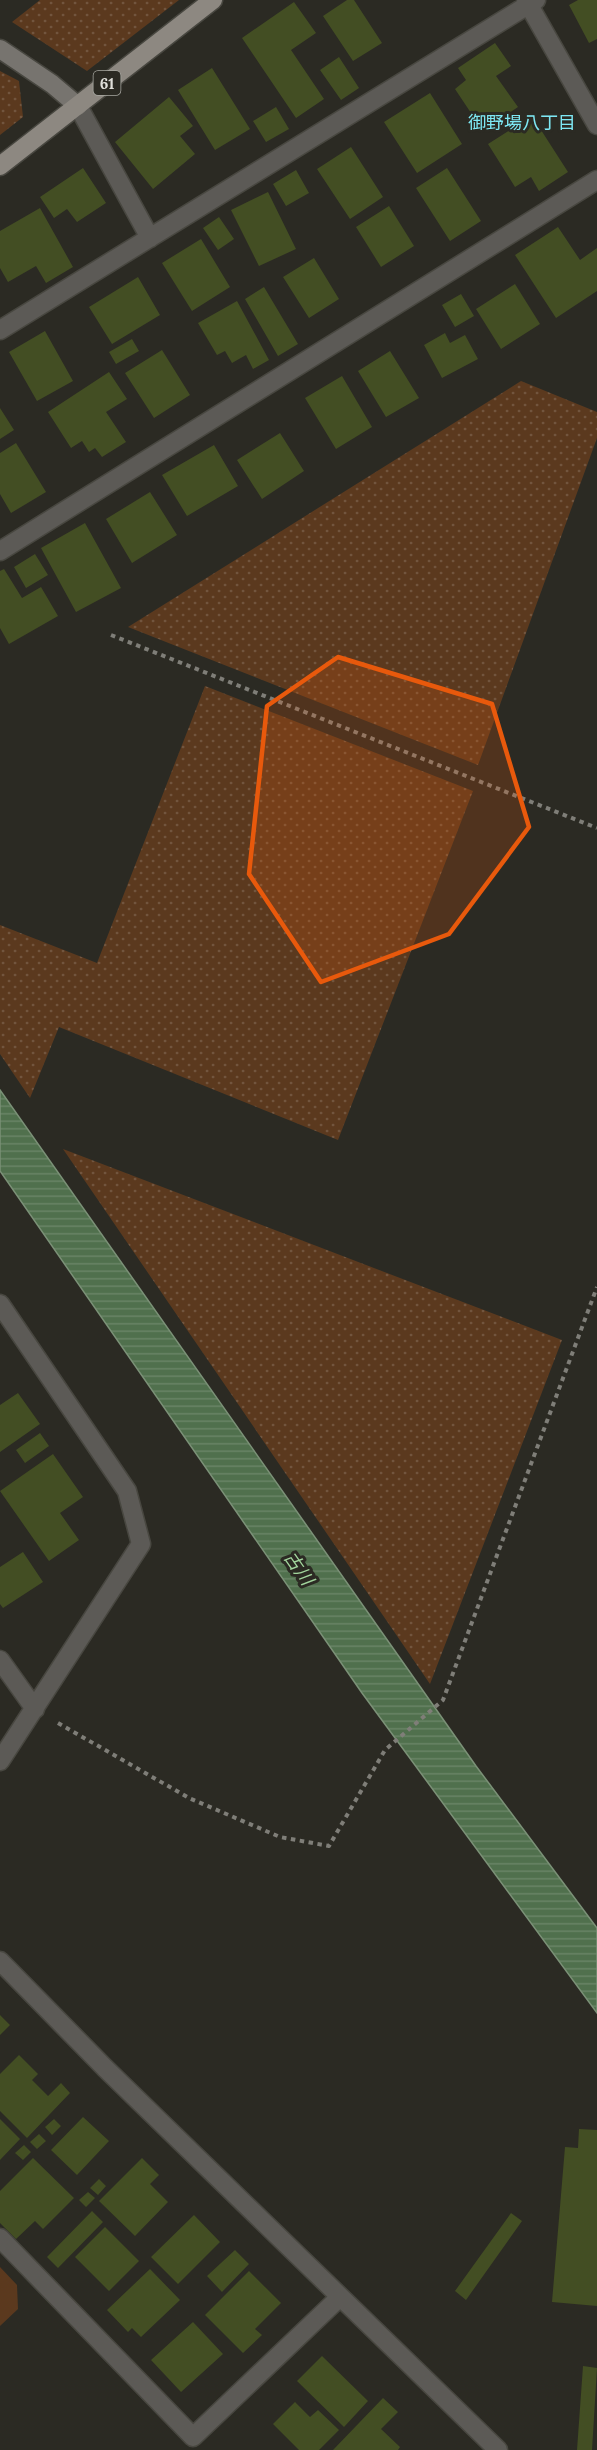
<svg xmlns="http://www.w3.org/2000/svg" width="597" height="2450" font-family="Lora,'Noto Sans JP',serif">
<defs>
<pattern id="grass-dots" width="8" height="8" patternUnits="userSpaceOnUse" patternTransform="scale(1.5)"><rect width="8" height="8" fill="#5b391e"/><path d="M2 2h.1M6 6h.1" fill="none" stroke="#72553e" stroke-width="1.8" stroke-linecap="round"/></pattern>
<pattern id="water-rules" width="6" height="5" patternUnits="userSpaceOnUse" patternTransform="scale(1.5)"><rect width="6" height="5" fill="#50704d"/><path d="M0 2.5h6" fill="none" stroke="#698466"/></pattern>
</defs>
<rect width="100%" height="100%" fill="#2b2a23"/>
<!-- grass -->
<path fill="url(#grass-dots)" d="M40 0H179L87 71 12 22Z
M0 71 19 81 23 117 0 135Z
M521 381 597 412V438L478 765 128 627Z
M205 686 473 791 338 1140 59 1027 30 1098 0 1054V925L97 963Z
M63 1149 562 1340 430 1684Z"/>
<!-- park -->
<path fill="#5b391e" d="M0 2267 17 2285 18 2309 0 2326Z"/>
<!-- water -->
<path fill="url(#water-rules)" stroke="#7b9177" stroke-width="1.5" d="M0 1090 476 1766 597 1928V2013L362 1693 0 1171Z"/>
<!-- building -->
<path fill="#434e23" d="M347 0H354L382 43 353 61 323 16Z
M578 0H597V39L589 43 569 5Z
M294 2 316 33 291 50 324 99 296 118 242 38Z
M495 43 511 66 496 76 518 107 483 131 455 89 466 80 458 68Z
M339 57 359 88 341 100 320 70Z
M212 68 250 129 215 150 178 90Z
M430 93 462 144 417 173 384 122Z
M169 97 193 126 180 136 195 154 153 189 115 142Z
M276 107 289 129 266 142 253 121Z
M532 116 568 172 539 191 531 177 515 187 488 144Z
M351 147 383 197 350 219 317 169Z
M83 168 106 203 77 222 67 209 54 218 40 197Z
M447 168 481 221 450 241 416 188Z
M296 170 309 193 286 206 273 184Z
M268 192 296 249 259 266 231 210Z
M389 206 414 246 381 267 356 227Z
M40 208 73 267 46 283 36 266 8 282 0 268V231Z
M219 217 234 239 218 250 203 228Z
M558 227 580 260 597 248V291L556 318 515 255Z
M201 239 230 287 192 311 162 263Z
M314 258 339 299 309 318 283 277Z
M138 277 160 315 112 344 89 307Z
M515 284 540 324 501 349 476 309Z
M264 287 298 344 278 356 245 299Z
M461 294 474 316 455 327 442 305Z
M237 301 269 360 253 369 246 355 232 363 225 351 217 355 198 323Z
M45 331 73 381 37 401 9 352Z
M445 333 450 343 465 335 478 359 442 378 424 345Z
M132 339 139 351 116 364 109 352Z
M162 350 190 395 154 418 125 373Z
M390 351 419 398 386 417 358 371Z
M109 372 127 399 106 412 126 442 102 457 95 448 89 452 82 441 71 448 48 412Z
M342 376 372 427 336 449 305 398Z
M0 408 14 430 0 439Z
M280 433 304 471 262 499 237 460Z
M16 443 46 492 11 513 0 494V453Z
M214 445 238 486 187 516 162 475Z
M150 492 177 535 132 563 106 519Z
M85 523 121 588 76 612 41 548Z
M35 554 48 575 26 588 14 567Z
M4 569 22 598 41 587 58 616 9 644 0 628V571Z
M18 1393 40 1424 0 1452V1405Z
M40 1433 49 1446 25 1463 16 1450Z
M53 1454 83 1497 60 1513 79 1540 49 1561 0 1491Z
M23 1552 43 1582 3 1608 0 1604V1567Z
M0 2015 10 2025 0 2035Z
M19 2055 38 2074 32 2080 48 2096 61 2083 70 2093 27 2138 0 2111V2074Z
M83 2117 109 2141 77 2175 51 2150Z
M0 2119 20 2139 0 2160Z
M54 2119 61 2126 52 2135 45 2127Z
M579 2129 597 2130V2306L552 2302 565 2147 578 2148Z
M39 2134 46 2141 37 2149 30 2142Z
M24 2145 31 2152 23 2160 15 2153Z
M33 2158 74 2198 43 2229 35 2221 16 2239 0 2223V2191Z
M142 2158 159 2175 150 2184 168 2202 135 2236 99 2201Z
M99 2179 106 2186 98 2195 90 2188Z
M88 2192 95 2198 86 2207 79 2200Z
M92 2211 103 2222 58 2268 47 2257Z
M511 2213 522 2221 466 2300 455 2291Z
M194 2215 220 2242 178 2284 151 2257Z
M105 2227 139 2261 109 2291 75 2257Z
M235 2250 249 2264 222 2292 207 2276Z
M150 2269 180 2300 141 2337 132 2328 128 2332 107 2310Z
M249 2271 281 2303 255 2329 262 2335 243 2353 205 2315Z
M193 2322 223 2354 181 2392 151 2360Z
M322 2356 368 2401 344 2427 297 2381Z
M583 2366 597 2368 592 2450H577Z
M383 2398 398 2412 381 2429 400 2447 398 2450H333Z
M295 2402 310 2417 318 2410 339 2430 319 2450H299L273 2424Z"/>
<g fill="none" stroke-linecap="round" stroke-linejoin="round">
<defs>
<path id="street" d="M526 0 597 125
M78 106 150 238
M0 330 536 0
M0 551 597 180
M0 1304 127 1491 141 1544 0 1761
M0 1660 35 1709
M0 1961 105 2068 498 2450
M0 2238 193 2437 340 2297"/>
<path id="secondary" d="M0 49 52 84 78 106"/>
<path id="primary" d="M0 166 213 0"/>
</defs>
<!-- street casing -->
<use href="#street" stroke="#484740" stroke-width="21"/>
<!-- secondary casing -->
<use href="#secondary" stroke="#484740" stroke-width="21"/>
<!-- primary casing -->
<use href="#primary" stroke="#484740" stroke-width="21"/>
<!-- path -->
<path stroke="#7f7e78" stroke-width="4" stroke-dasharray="4.5 4.5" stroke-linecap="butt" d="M111 635 597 828
M58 1723 189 1798 280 1837 329 1846 385 1750 443 1700 597 1287"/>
<!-- street -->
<use href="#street" stroke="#5c5a56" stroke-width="18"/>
<!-- secondary -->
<use href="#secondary" stroke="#77746f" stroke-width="18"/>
<!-- primary -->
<use href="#primary" stroke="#8d8881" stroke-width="18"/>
</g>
<!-- marked area -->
<path fill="#e8590c" fill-opacity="0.2" stroke="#e8590c" stroke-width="4.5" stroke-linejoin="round" d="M338 657 492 704 529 827 449 934 321 982 249 874 267 706Z"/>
<g text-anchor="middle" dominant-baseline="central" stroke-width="6" stroke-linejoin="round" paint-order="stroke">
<!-- shield labels -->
<rect fill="#2b2a23" stroke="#a9a9a3" stroke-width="1.5" x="93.5" y="71" width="27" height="24" rx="4.5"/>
<g font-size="15" font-weight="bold" fill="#dfdfda">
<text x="107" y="83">61</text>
</g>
<!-- neighbourhood labels -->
<g font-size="18" fill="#7ee8f4" stroke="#2b2a23">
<text x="522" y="122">御野場八丁目</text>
</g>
<!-- water labels -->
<g font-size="18" font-style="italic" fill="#a2d69d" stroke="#2b2a23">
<text transform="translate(299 1568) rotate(55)">古川</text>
</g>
</g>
</svg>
